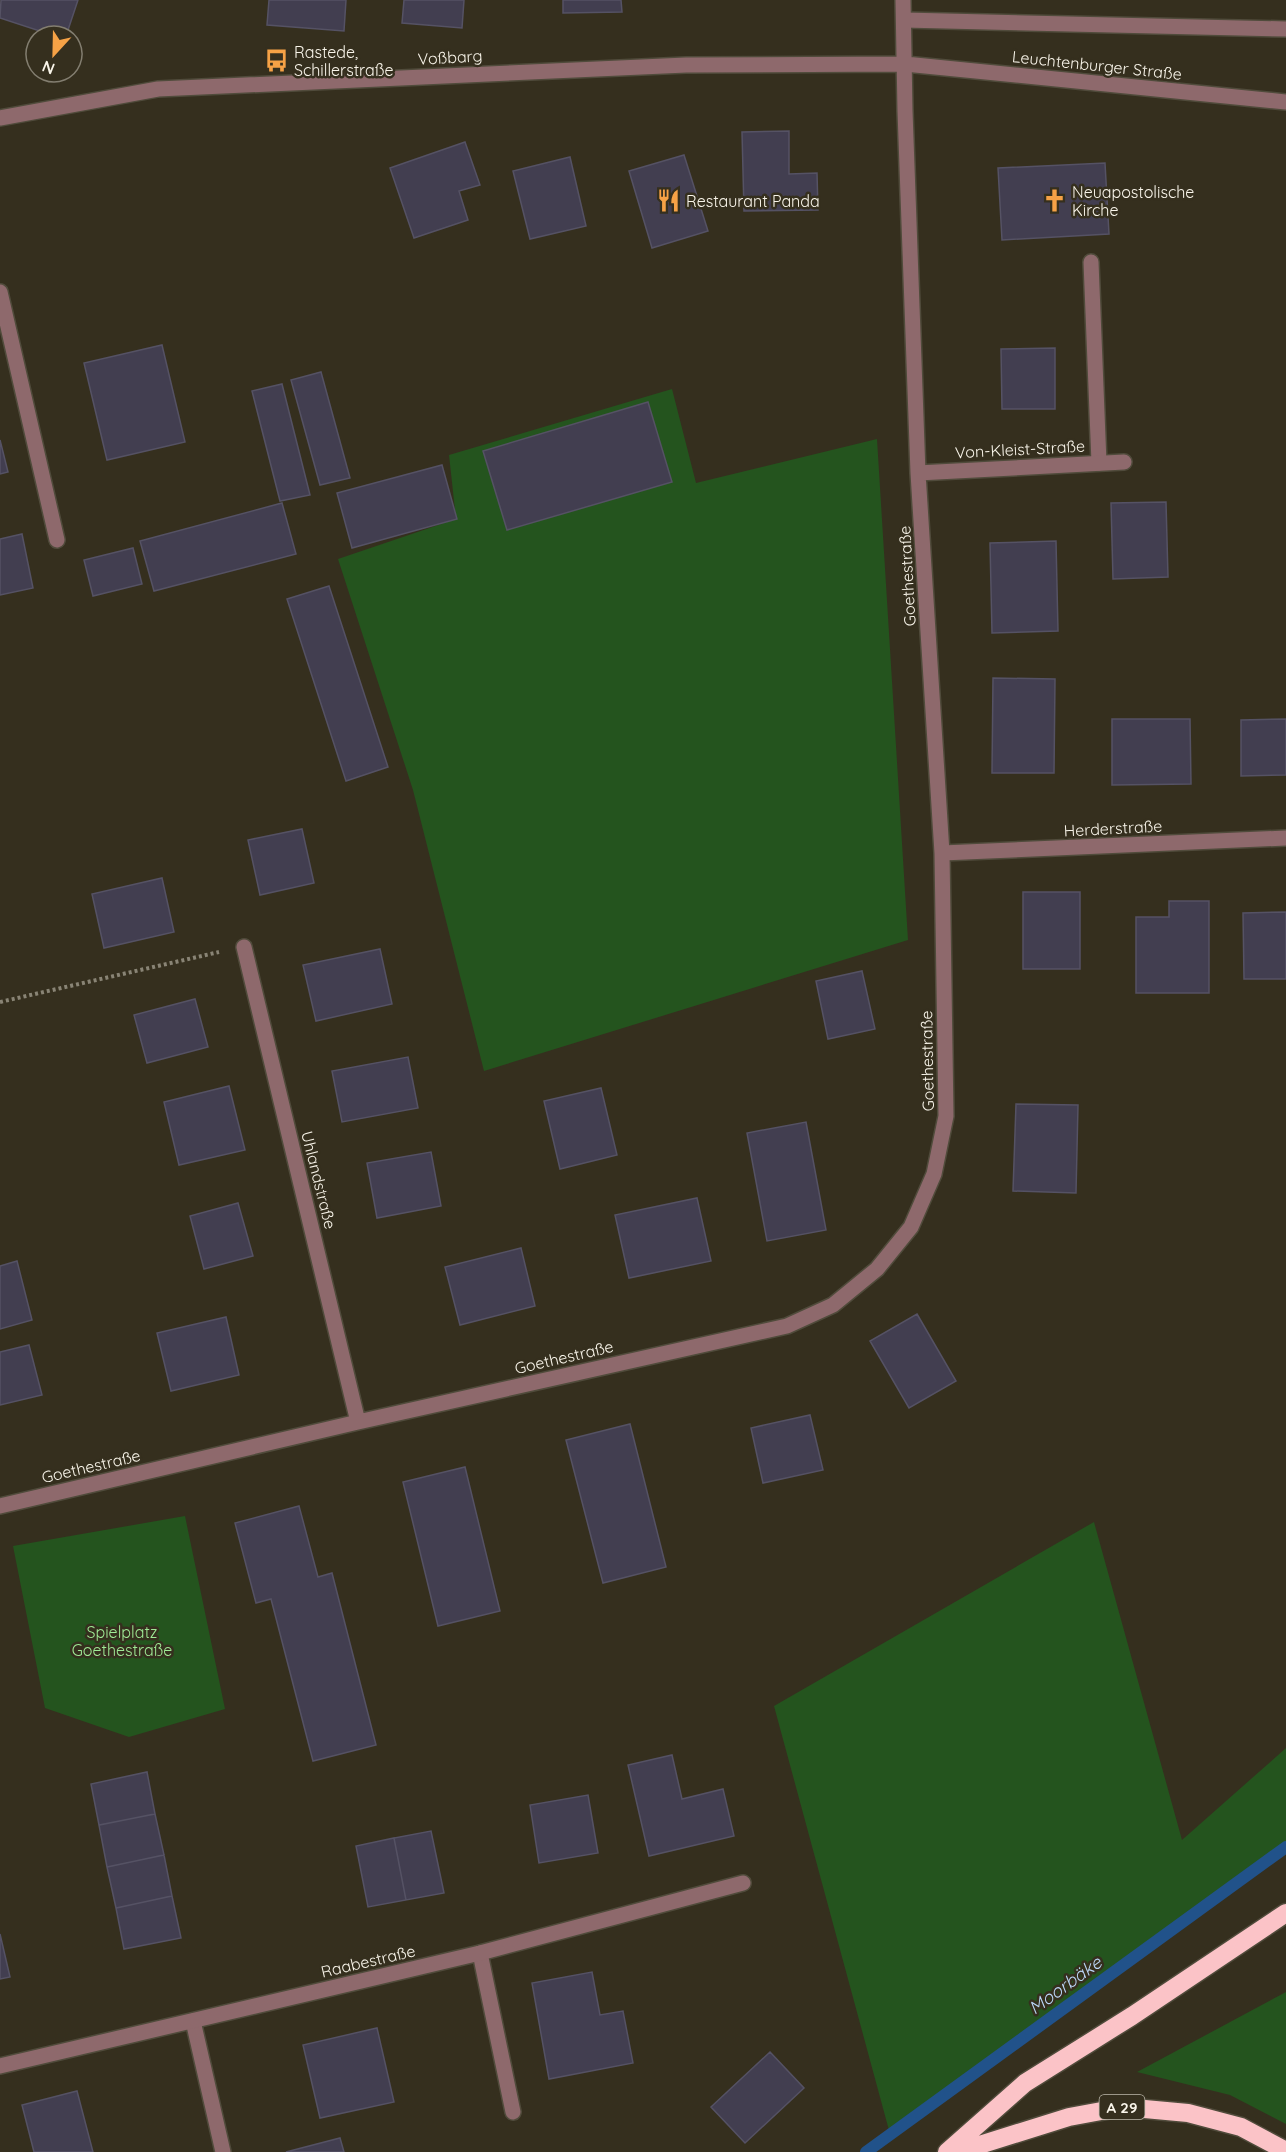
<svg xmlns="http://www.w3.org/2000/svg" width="1286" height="2152" font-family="Quicksand,sans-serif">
<rect width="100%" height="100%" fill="#352f1e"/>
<!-- green -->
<path fill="#24541e" d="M672 389 696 483 877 439 908 940 484 1071 413 790 338 559 456 519 449 455Z
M185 1516 225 1709 129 1737 45 1708 13 1546Z
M1094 1522 1182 1840 1286 1748V1847L890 2134 774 1706Z
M1286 1992V2124L1230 2095 1137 2072Z"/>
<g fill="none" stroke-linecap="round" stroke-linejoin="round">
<!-- stream -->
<path stroke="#21528a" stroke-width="12" d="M866 2152 1286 1847"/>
</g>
<!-- building -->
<path fill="#423e50" stroke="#555264" stroke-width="1.5" d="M1 0H78L66 36H55L0 18Z
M269 0H346L344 31 267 25Z
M404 0H464L462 28 402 23Z
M563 0H621L622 12 563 13Z
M789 131V174L817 173 818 210 744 211 742 132Z
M465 142 480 185 459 191 468 220 414 238 390 168Z
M684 155 708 231 652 248 629 171Z
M570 157 586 226 530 239 513 171Z
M1105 163 1109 234 1002 240 998 168Z
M162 345 185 442 107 460 84 363Z
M1055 348V409H1002L1001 349Z
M321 372 350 478 320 485 291 380Z
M282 384 310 495 280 501 252 391Z
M648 402 672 482 507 530 483 451Z
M0 440 8 472 0 474Z
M442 465 457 519 352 548 337 493Z
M1166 502 1168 577 1113 579 1111 503Z
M282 503 296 554 154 591 140 541Z
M22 534 33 588 0 595V539Z
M1056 541 1058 631 992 633 990 543Z
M133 548 142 584 93 596 84 560Z
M329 586 388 767 346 781 287 599Z
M993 678 1055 679 1054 773H992Z
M1112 719H1190L1191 784 1112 785Z
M1286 719V775L1241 776V720Z
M302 829 314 883 260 895 248 840Z
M162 878 174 932 104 948 92 894Z
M1023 892H1080V969H1023Z
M1169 901H1209V993H1136V917H1169Z
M1286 912V979H1244L1243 913Z
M380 949 392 1004 316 1021 303 965Z
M862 971 875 1029 828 1039 816 981Z
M195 999 208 1047 147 1063 134 1015Z
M408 1057 418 1108 342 1122 332 1071Z
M229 1086 245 1150 179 1165 164 1102Z
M601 1088 617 1155 560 1169 544 1101Z
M1016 1104 1078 1105 1076 1193 1013 1191Z
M806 1122 826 1230 767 1241 747 1133Z
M431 1152 441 1206 377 1218 367 1163Z
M697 1198 711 1261 629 1278 615 1215Z
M238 1203 253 1256 204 1269 190 1216Z
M521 1248 535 1306 460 1325 445 1267Z
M17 1261 32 1320 0 1329V1266Z
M917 1314 956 1381 909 1408 870 1341Z
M226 1317 239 1375 171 1391 157 1333Z
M29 1345 42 1395 0 1405V1352Z
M810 1415 823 1470 763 1483 751 1428Z
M630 1424 666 1567 603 1583 566 1440Z
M465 1467 500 1611 438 1626 403 1482Z
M299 1506 318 1577 332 1573 376 1745 313 1761 271 1599 256 1603 235 1523Z
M672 1755 682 1799 723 1789 734 1836 649 1856 628 1765Z
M147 1772 155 1814 99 1825 91 1784Z
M588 1795 598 1853 539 1863 530 1805Z
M155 1814 164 1855 107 1867 99 1825Z
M431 1831 444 1893 406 1900 394 1838Z
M394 1838 406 1900 368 1907 356 1846Z
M164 1855 172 1896 116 1908 107 1867Z
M172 1896 181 1938 124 1949 116 1908Z
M0 1934 10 1977 0 1979Z
M592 1972 600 2015 623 2011 633 2063 549 2079 532 1983Z
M377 2028 394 2102 320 2118 303 2045Z
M770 2052 804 2088 745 2143 711 2107Z
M77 2091 93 2152H34L22 2105Z
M340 2138 344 2152H286Z"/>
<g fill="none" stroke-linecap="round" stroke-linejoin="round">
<defs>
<path id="lane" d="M904 20 1286 29
M1091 262 1099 463
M0 292 57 540
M480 1953 513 2112
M193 2021 223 2152"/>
<path id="street" d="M0 118 158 89 686 65 905 64 1286 102
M918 473 1124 462
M942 853 1286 838
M244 947 358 1422
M0 1506 358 1422 787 1326 833 1305 877 1269 911 1227 934 1174 946 1116 942 853 918 473 905 111 903 0
M0 2066 480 1953 743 1883"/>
<path id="highway" d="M947 2152 1025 2083 1132 2016 1286 1913
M957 2152 1069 2117 1123 2107 1188 2113 1241 2127 1286 2151"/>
</defs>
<!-- lane casing -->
<use href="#lane" stroke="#504b3b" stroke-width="18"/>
<!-- street casing -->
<use href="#street" stroke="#504b3b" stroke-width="18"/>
<!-- highway casing -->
<use href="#highway" stroke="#504b3b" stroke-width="21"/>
<!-- path -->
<path stroke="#898475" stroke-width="4" stroke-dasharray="3 3" stroke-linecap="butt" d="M0 1002 219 952"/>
<!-- lane -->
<use href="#lane" stroke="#8e696c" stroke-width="15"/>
<!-- street -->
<use href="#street" stroke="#8e696c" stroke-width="15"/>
<!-- highway -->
<use href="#highway" stroke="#fbc3c7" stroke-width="18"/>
</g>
<!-- icons -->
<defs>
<symbol id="bus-bare" viewBox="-9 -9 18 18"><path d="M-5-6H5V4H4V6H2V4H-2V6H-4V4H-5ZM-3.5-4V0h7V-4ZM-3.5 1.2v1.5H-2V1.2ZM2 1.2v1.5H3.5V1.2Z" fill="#f6a246" stroke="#352f1e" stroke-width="2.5" paint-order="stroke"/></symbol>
<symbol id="restaurant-bare" viewBox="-9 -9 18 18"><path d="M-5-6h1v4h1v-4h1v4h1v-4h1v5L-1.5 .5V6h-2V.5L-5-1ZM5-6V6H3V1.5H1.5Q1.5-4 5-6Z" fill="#f6a246" stroke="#352f1e" stroke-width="2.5" paint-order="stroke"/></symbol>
<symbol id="church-bare" viewBox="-9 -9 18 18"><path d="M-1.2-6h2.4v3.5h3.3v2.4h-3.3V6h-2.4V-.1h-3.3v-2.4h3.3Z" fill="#f6a246" stroke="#352f1e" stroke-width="2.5" paint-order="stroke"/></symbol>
</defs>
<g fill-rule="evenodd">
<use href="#bus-bare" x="260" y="44" width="33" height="33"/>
<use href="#restaurant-bare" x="652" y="184" width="33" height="33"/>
<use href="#church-bare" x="1038" y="184" width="33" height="33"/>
</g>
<g text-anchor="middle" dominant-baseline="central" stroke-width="5" stroke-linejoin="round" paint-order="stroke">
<!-- shield labels -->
<rect fill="#352f1e" stroke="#bebaad" stroke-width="1.5" x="1099.5" y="2095" width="45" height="24" rx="4.5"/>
<g font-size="15" font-weight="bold" fill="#f9f5ea">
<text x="1122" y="2107">A 29</text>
</g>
<!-- poi labels -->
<g font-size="16" fill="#f9f5ea" stroke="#352f1e" text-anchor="start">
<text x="294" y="52">Rastede,<tspan x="294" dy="18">Schillerstraße</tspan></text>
<text x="1072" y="192">Neuapostolische<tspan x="1072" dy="18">Kirche</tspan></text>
<text x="686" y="201">Restaurant Panda</text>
</g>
<!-- street labels -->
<g font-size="16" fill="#f9f5ea" stroke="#352f1e">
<text transform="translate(450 57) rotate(-3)">Voßbarg</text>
<text transform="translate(1097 65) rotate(6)">Leuchtenburger Straße</text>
<text transform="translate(1020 449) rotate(-3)">Von-Kleist-Straße</text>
<text transform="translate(907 576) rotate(-93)">Goethestraße</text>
<text transform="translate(1113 828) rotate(-3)">Herderstraße</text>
<text transform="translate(927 1061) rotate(-91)">Goethestraße</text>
<text transform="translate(319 1180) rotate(76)">Uhlandstraße</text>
<text transform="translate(564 1357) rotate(-13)">Goethestraße</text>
<text transform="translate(91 1466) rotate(-13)">Goethestraße</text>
<text transform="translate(368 1961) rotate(-13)">Raabestraße</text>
</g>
<!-- park labels -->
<g font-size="16" fill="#9fea95" stroke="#352f1e">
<text x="122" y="1632">Spielplatz<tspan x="122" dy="18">Goethestraße</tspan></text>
</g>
<!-- water labels -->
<g font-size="18" font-style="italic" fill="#bcd7f8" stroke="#352f1e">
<text transform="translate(1065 1985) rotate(-36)">Moorbäke</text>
</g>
</g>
<!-- north arrow -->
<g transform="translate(54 54) rotate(202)"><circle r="28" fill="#352f1e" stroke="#837e70" stroke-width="1.5"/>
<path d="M0-4.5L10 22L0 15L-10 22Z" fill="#f6a246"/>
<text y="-9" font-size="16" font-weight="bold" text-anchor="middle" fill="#f9f5ea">N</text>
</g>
</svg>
